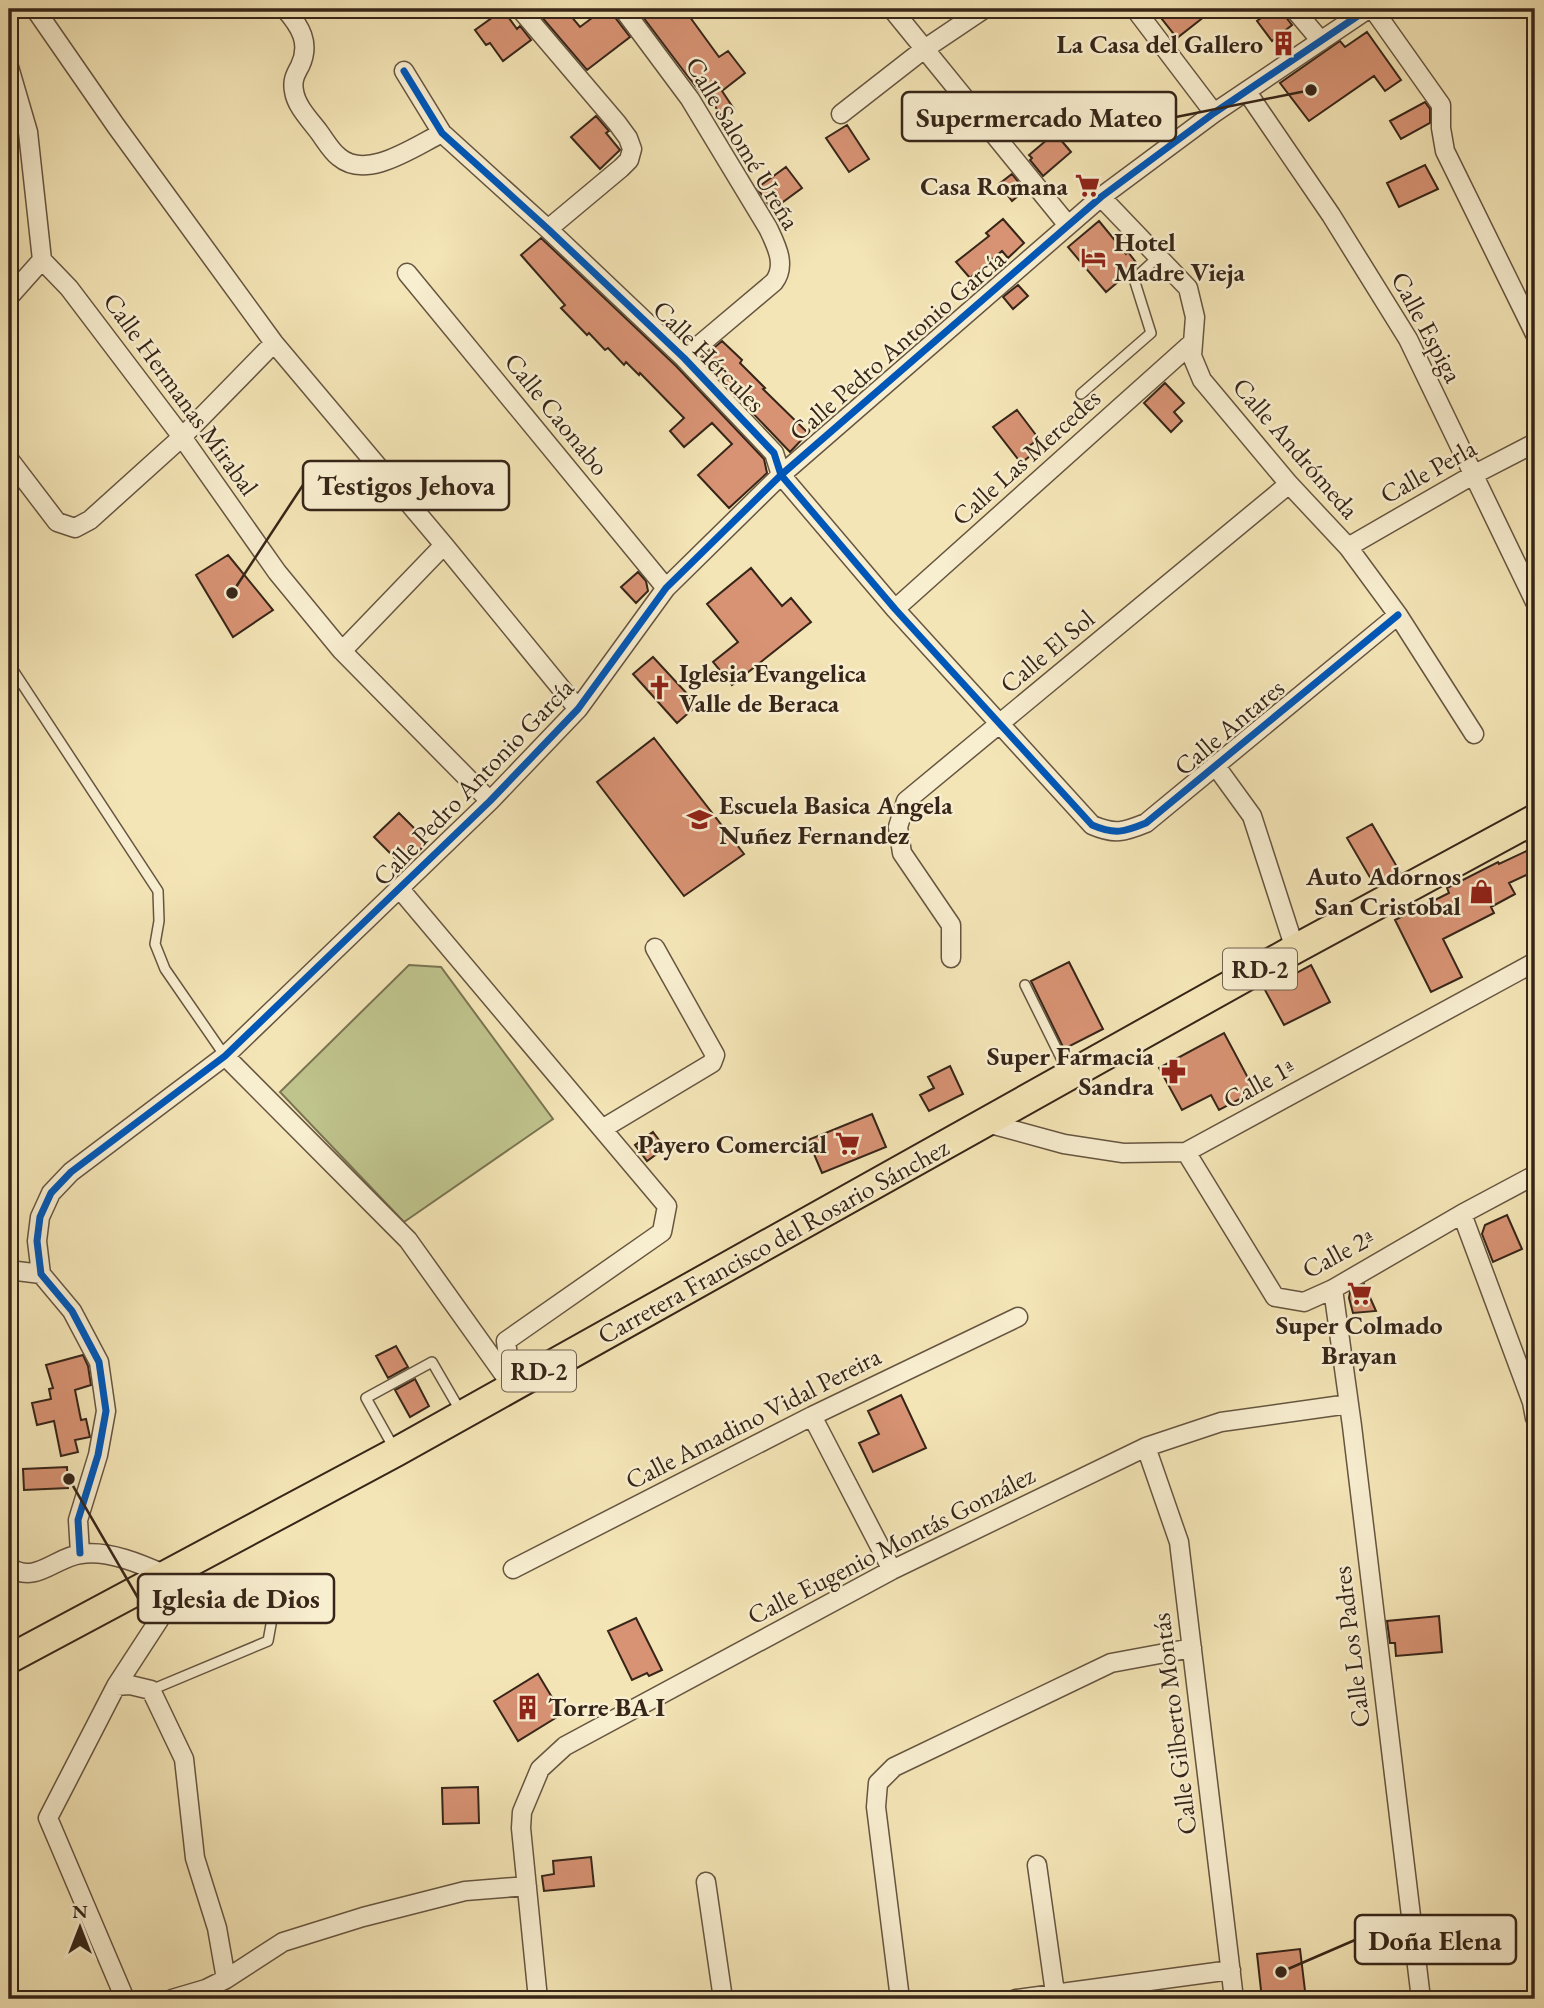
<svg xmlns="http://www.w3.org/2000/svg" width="1544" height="2008" font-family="'EB Garamond',serif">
<rect width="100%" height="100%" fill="#f4e5b6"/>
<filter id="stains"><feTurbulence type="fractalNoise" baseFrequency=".00286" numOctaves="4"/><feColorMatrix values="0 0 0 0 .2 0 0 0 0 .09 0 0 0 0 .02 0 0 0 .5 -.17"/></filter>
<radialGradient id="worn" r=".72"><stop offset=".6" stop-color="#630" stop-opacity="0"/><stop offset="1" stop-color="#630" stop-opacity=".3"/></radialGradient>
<!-- green -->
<path fill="#bfc38c" stroke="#7a7452" stroke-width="2" d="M409 965 441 967 553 1119 404 1222 280 1092Z"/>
<!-- building -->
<path fill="#d89374" stroke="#362518" stroke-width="2" d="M547 9H565L580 27 604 9H612L614 16 630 37 587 70 540 15Z
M637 9H684L719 57 728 51 745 73 722 91 734 109 722 117 711 100 708 102 686 74Z
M1154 9H1214L1177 38Z
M1273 9H1283L1285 16 1292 25 1272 41 1257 21Z
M503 10 517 29 520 26 531 40 503 61 490 43 486 45 475 30Z
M1367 32 1401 80 1385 91 1374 76 1309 121 1280 83 1340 41 1345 47Z
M1425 102 1430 109V123L1401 139 1390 121Z
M596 116 609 131 606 133 620 150 600 169 571 137Z
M847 125 869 159 849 172 826 138Z
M1055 133 1071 152 1043 176 1030 160 1032 158 1029 155Z
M1425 165 1438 189 1399 207 1387 183Z
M786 167 802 188 772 210 757 188Z
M1012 174 1025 190 1012 201 999 184Z
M1003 219 1024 243 1008 258 1002 251 970 278 956 262 989 236 986 233Z
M1099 221 1126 254 1128 252 1138 265 1106 292 1068 247Z
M541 238 676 366 764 459 767 473 729 508 698 475 732 444 712 423 684 447 670 431 684 418 640 373 639 375 626 362 624 365 608 348 605 350 589 333 587 335 561 308 565 305 521 255Z
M1018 285 1028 296 1013 309 1003 297Z
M722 341 742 360 740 363 765 388 763 389 808 433 790 452 701 359Z
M1165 383 1184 403 1174 412 1182 421 1171 432 1144 403Z
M1017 410 1039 439 1029 446 1034 453 1021 463 993 427Z
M228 555 273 610 233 637 196 575Z
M751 568 782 606 791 598 811 622 732 685 713 662 738 642 707 604Z
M638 572 646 581 648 591 636 603 621 587Z
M653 657 691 698 687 702 693 709 677 723 633 674Z
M654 738 744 854 684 896 597 782Z
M399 813 428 842 403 866 374 837Z
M1372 824 1400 872 1375 886 1347 838Z
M1535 847V871L1509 883 1515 894 1491 907 1494 913 1443 939 1462 977 1431 992 1395 920 1449 893 1447 888 1498 862 1499 864Z
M1069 962 1103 1029 1064 1049 1031 981Z
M1311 965 1330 1002 1284 1025 1265 990Z
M1224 1033 1255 1091 1219 1110 1211 1095 1182 1110 1159 1068Z
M950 1066 963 1094 929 1111 920 1095 934 1088 928 1077Z
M872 1114 886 1147 822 1173 808 1140Z
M653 1132 665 1148 647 1161 635 1145Z
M1507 1215 1522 1249 1493 1262 1482 1234 1485 1225Z
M1364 1284 1376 1311 1353 1313 1349 1298 1350 1292Z
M396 1346 408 1367 388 1378 376 1356Z
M83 1355 88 1366 91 1385 75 1390 81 1420 86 1419 90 1437 75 1440 78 1452 61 1456 54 1421 37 1425 32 1403 51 1399 49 1389 53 1388 46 1365Z
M415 1379 429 1406 410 1417 395 1390Z
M901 1395 926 1448 873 1472 859 1443 879 1434 868 1411Z
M67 1467 68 1488 24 1490 23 1469Z
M1439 1616 1442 1652 1396 1656 1395 1643H1390L1387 1621Z
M636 1618 662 1670 649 1676 647 1673 632 1680 608 1631Z
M538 1674 562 1714 518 1741 494 1701Z
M478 1787 479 1823 443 1824 442 1788Z
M591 1857 594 1886 544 1891 542 1876 554 1874 553 1861Z
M1300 1949 1306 1999H1262L1257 1954Z"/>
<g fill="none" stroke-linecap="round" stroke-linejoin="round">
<defs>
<path id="lane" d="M1081 394 1151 333 1134 279 1158 257
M9 664 158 891 159 921 155 944 165 969 225 1056
M1025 985 1068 1072
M395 1450 366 1398 432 1362 461 1412
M151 1690 268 1641 272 1619 242 1594 232 1592"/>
<path id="street" d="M35 9 116 126 274 343 444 545 578 709
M285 9C300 26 311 43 300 66 295 75 292 81 294 91 296 106 310 120 319 132 325 140 331 151 339 157 367 181 415 146 442 133
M520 9 617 123 628 138 632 149 629 160 621 168 548 229
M623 9 690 99 768 228C776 245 787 265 774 282L684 358
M892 9 1067 224
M1135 9 1214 113
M1294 9 1321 41
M1373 9 1441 105V128L1445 151 1535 334
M9 67 28 132 42 260 69 288 182 437 277 572 342 651 490 801
M404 71 442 133 548 229 684 358 774 453 781 475 895 609 1092 825C1115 835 1124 832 1146 823L1398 615
M1247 92 1331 215 1408 339 1535 602
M841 114 923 50 984 9
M1101 197 1188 288 1195 317 1192 356 1202 380 1289 484 1348 547 1398 615 1474 734
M407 273 666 588
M9 297 42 260
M9 459 57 522 75 528 90 520 182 437 274 343
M1348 547 1473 475 1535 443
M895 609 1192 343
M342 651 444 545
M1215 765 1252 816 1295 949
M399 888 667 1206 662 1232 506 1341 512 1386
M951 958V925L902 853 898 827 906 801 1289 484
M225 1056 408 1240 510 1383
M987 1123 1064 1144 1123 1153 1186 1152 1535 962
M602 1129 712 1063 715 1055 655 948
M1186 1152 1275 1297 1304 1302 1333 1289 1462 1214 1535 1175
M1462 1214 1532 1402 1535 1418
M9 1270 41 1274
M1333 1289 1352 1426 1421 1999
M812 1416 892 1570
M1146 1447 1179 1542 1234 1999
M80 1553 78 1520 98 1455 106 1411 99 1362 72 1311 41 1274 37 1241 40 1217 51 1193 71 1172 225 1056 490 801 578 709 666 588 781 475 1101 197 1214 113 1368 9
M9 1567C36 1585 55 1557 81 1554 109 1550 141 1564 166 1575L159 1620 116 1686 48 1818 125 1999
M513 1569 812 1416 1018 1317
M116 1686 130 1685 151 1690 184 1759 195 1858 217 1928 226 1979 206 1989 172 1999
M1037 1865 1055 1993
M706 1882 723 1999
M226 1979 283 1942 363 1917 465 1891 527 1886
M538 1999 521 1828 522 1812 540 1769 565 1746 892 1570 1146 1447 1221 1422 1349 1404
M900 1999 876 1807 878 1783 894 1767 1111 1663 1192 1648
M1016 1999 1231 1970"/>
<path id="primary" d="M9 1659 396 1452 1295 949 1535 819"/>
</defs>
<!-- lane casing -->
<use href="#lane" stroke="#665540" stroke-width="12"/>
<!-- street casing -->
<use href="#street" stroke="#665540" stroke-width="21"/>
<!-- primary casing -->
<use href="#primary" stroke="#362518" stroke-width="32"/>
<!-- lane -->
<use href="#lane" stroke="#f8eed0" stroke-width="9"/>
<!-- street -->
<use href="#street" stroke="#f8eed0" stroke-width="18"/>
<!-- primary -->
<use href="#primary" stroke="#f4e5b6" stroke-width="28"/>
<defs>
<path id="cycleway" d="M404 71 442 133 548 229 684 358 774 453 781 475 895 609 1092 825C1115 835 1124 832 1146 823L1398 615
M80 1553 78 1520 98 1455 106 1411 99 1362 72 1311 41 1274 37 1241 40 1217 51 1193 71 1172 225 1056 490 801 578 709 666 588 781 475 1101 197 1214 113 1368 9"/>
</defs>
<!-- cycleway casing -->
<use href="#cycleway" stroke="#f8eed0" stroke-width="11"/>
<!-- cycleway -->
<use href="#cycleway" stroke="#0057b8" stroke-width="7"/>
</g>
<!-- icons -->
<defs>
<symbol id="building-bare" viewBox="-9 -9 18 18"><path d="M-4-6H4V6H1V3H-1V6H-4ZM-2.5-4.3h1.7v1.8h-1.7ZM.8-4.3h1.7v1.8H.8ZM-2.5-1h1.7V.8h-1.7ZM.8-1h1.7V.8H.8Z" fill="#8f2418" stroke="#f8eed0" stroke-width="2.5" paint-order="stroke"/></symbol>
<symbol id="supermarket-bare" viewBox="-9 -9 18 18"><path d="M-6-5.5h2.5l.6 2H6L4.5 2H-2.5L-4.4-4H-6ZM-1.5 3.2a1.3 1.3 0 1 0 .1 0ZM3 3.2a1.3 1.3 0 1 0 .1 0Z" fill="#8f2418" stroke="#f8eed0" stroke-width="2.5" paint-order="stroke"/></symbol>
<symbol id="hotel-bare" viewBox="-9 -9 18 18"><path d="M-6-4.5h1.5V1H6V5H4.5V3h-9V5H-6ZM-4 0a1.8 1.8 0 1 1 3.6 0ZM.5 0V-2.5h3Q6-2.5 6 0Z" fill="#8f2418" stroke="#f8eed0" stroke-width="2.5" paint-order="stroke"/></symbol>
<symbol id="church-bare" viewBox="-9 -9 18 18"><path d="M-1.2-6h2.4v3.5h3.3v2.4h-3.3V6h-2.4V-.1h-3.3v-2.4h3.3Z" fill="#8f2418" stroke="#f8eed0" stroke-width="2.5" paint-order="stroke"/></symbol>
<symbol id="school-bare" viewBox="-9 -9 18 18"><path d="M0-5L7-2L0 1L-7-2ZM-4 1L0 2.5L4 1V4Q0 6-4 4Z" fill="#8f2418" stroke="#f8eed0" stroke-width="2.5" paint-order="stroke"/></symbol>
<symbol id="shop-bare" viewBox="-9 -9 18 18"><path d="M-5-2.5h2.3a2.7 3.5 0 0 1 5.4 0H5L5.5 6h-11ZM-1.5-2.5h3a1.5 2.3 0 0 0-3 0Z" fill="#8f2418" stroke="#f8eed0" stroke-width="2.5" paint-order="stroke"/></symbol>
<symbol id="pharmacy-bare" viewBox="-9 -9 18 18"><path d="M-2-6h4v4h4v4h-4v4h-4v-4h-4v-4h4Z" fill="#8f2418" stroke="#f8eed0" stroke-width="2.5" paint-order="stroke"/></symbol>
</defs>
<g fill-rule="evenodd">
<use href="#building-bare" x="1266" y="26" width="35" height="35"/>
<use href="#supermarket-bare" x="1070" y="168" width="35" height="35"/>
<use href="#hotel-bare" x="1076" y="240" width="35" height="35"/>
<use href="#church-bare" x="642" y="670" width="35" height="35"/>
<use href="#school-bare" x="682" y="802" width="35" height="35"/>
<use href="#shop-bare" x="1464" y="874" width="35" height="35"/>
<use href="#pharmacy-bare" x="1156" y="1054" width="35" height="35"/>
<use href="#supermarket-bare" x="830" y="1126" width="35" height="35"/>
<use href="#supermarket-bare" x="1342" y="1276" width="35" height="35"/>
<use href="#building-bare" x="510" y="1690" width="35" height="35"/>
</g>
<g text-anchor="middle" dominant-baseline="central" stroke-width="5" stroke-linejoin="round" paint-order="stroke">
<!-- shield labels -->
<g fill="#f8eed0" stroke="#70614f" stroke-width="2">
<rect x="1223" y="948.5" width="74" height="41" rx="5"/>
<rect x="502" y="1350.5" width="74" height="41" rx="5"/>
</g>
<g font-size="24" font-weight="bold" fill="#362518">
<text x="1260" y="969">RD-2</text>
<text x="539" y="1371">RD-2</text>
</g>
<!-- poi labels -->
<g font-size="26" font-weight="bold" fill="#362518" stroke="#f8eed0" text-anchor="end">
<text x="1263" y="44">La Casa del Gallero</text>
<text x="1068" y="186">Casa Romana</text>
<text x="1114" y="242" text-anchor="start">Hotel<tspan x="1114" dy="30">Madre Vieja</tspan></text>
<text x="679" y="673" text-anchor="start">Iglesia Evangelica<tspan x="679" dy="30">Valle de Beraca</tspan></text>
<text x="719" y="805" text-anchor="start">Escuela Basica Angela<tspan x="719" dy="30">Nuñez Fernandez</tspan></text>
<text x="1461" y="876">Auto Adornos<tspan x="1461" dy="30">San Cristobal</tspan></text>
<text x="1154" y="1056">Super Farmacia<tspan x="1154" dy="30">Sandra</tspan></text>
<text x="827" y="1144">Payero Comercial</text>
<text x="1359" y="1325" text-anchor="middle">Super Colmado<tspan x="1359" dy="30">Brayan</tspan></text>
<text x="548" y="1707" text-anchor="start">Torre BA I</text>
</g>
<!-- street labels -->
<g font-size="26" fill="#362518" stroke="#f8eed0">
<text transform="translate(743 143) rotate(59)">Calle Salomé Ureña</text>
<text transform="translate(1427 327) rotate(62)">Calle Espiga</text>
<text transform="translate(897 345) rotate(-41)">Calle Pedro Antonio García</text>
<text transform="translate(709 356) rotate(45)">Calle Hércules</text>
<text transform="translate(181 394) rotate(54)">Calle Hermanas Mirabal</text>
<text transform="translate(557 414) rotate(51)">Calle Caonabo</text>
<text transform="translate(1296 448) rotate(49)">Calle Andrómeda</text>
<text transform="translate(1026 457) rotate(-42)">Calle Las Mercedes</text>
<text transform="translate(1428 471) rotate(-29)">Calle Perla</text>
<text transform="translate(1047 651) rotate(-40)">Calle El Sol</text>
<text transform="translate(1229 727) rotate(-40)">Calle Antares</text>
<text transform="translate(473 782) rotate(-46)">Calle Pedro Antonio García</text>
<text transform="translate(1259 1083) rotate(-29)">Calle 1ª</text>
<text transform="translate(773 1241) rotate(-29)">Carretera Francisco del Rosario Sánchez</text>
<text transform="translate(1338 1253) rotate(-28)">Calle 2ª</text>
<text transform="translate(753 1418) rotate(-27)">Calle Amadino Vidal Pereira</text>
<text transform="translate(891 1545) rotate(-27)">Calle Eugenio Montás González</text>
<text transform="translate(1351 1647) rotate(-97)">Calle Los Padres</text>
<text transform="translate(1174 1724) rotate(-97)">Calle Gilberto Montás</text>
</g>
</g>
<!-- callouts -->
<path fill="none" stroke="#362518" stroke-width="2.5" d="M1311 90L1176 117M232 593L303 485M69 1479L138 1598M1281 1972L1355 1940"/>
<g fill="#362518" stroke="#f8eed0" stroke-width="2.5">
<circle cx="1311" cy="90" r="7"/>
<circle cx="232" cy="593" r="7"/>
<circle cx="69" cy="1479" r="7"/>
<circle cx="1281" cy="1972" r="7"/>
</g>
<g fill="#f8eed0" stroke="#362518" stroke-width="2.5">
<rect x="902" y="92" width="274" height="49" rx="7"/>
<rect x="303" y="461" width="206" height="49" rx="7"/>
<rect x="138" y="1574" width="196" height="49" rx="7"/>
<rect x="1355" y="1915" width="161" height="49" rx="7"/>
</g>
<g font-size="28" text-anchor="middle" font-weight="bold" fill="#362518">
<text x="1039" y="127">Supermercado Mateo</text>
<text x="406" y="495">Testigos Jehova</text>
<text x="236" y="1608">Iglesia de Dios</text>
<text x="1435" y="1950">Doña Elena</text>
</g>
<!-- margin -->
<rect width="1544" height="2008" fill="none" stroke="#f4e5b6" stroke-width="35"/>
<rect x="10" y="10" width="1523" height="1987" fill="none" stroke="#362518" stroke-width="3.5"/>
<rect x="18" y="18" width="1509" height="1973" fill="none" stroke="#362518" stroke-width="2"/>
<!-- north arrow -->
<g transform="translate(80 1928)" stroke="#f8eed0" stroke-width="5" paint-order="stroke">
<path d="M0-5L12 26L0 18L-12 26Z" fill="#362518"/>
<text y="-10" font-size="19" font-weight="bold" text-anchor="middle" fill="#362518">N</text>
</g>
<rect width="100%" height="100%" filter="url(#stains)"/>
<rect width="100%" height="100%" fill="url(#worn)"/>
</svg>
